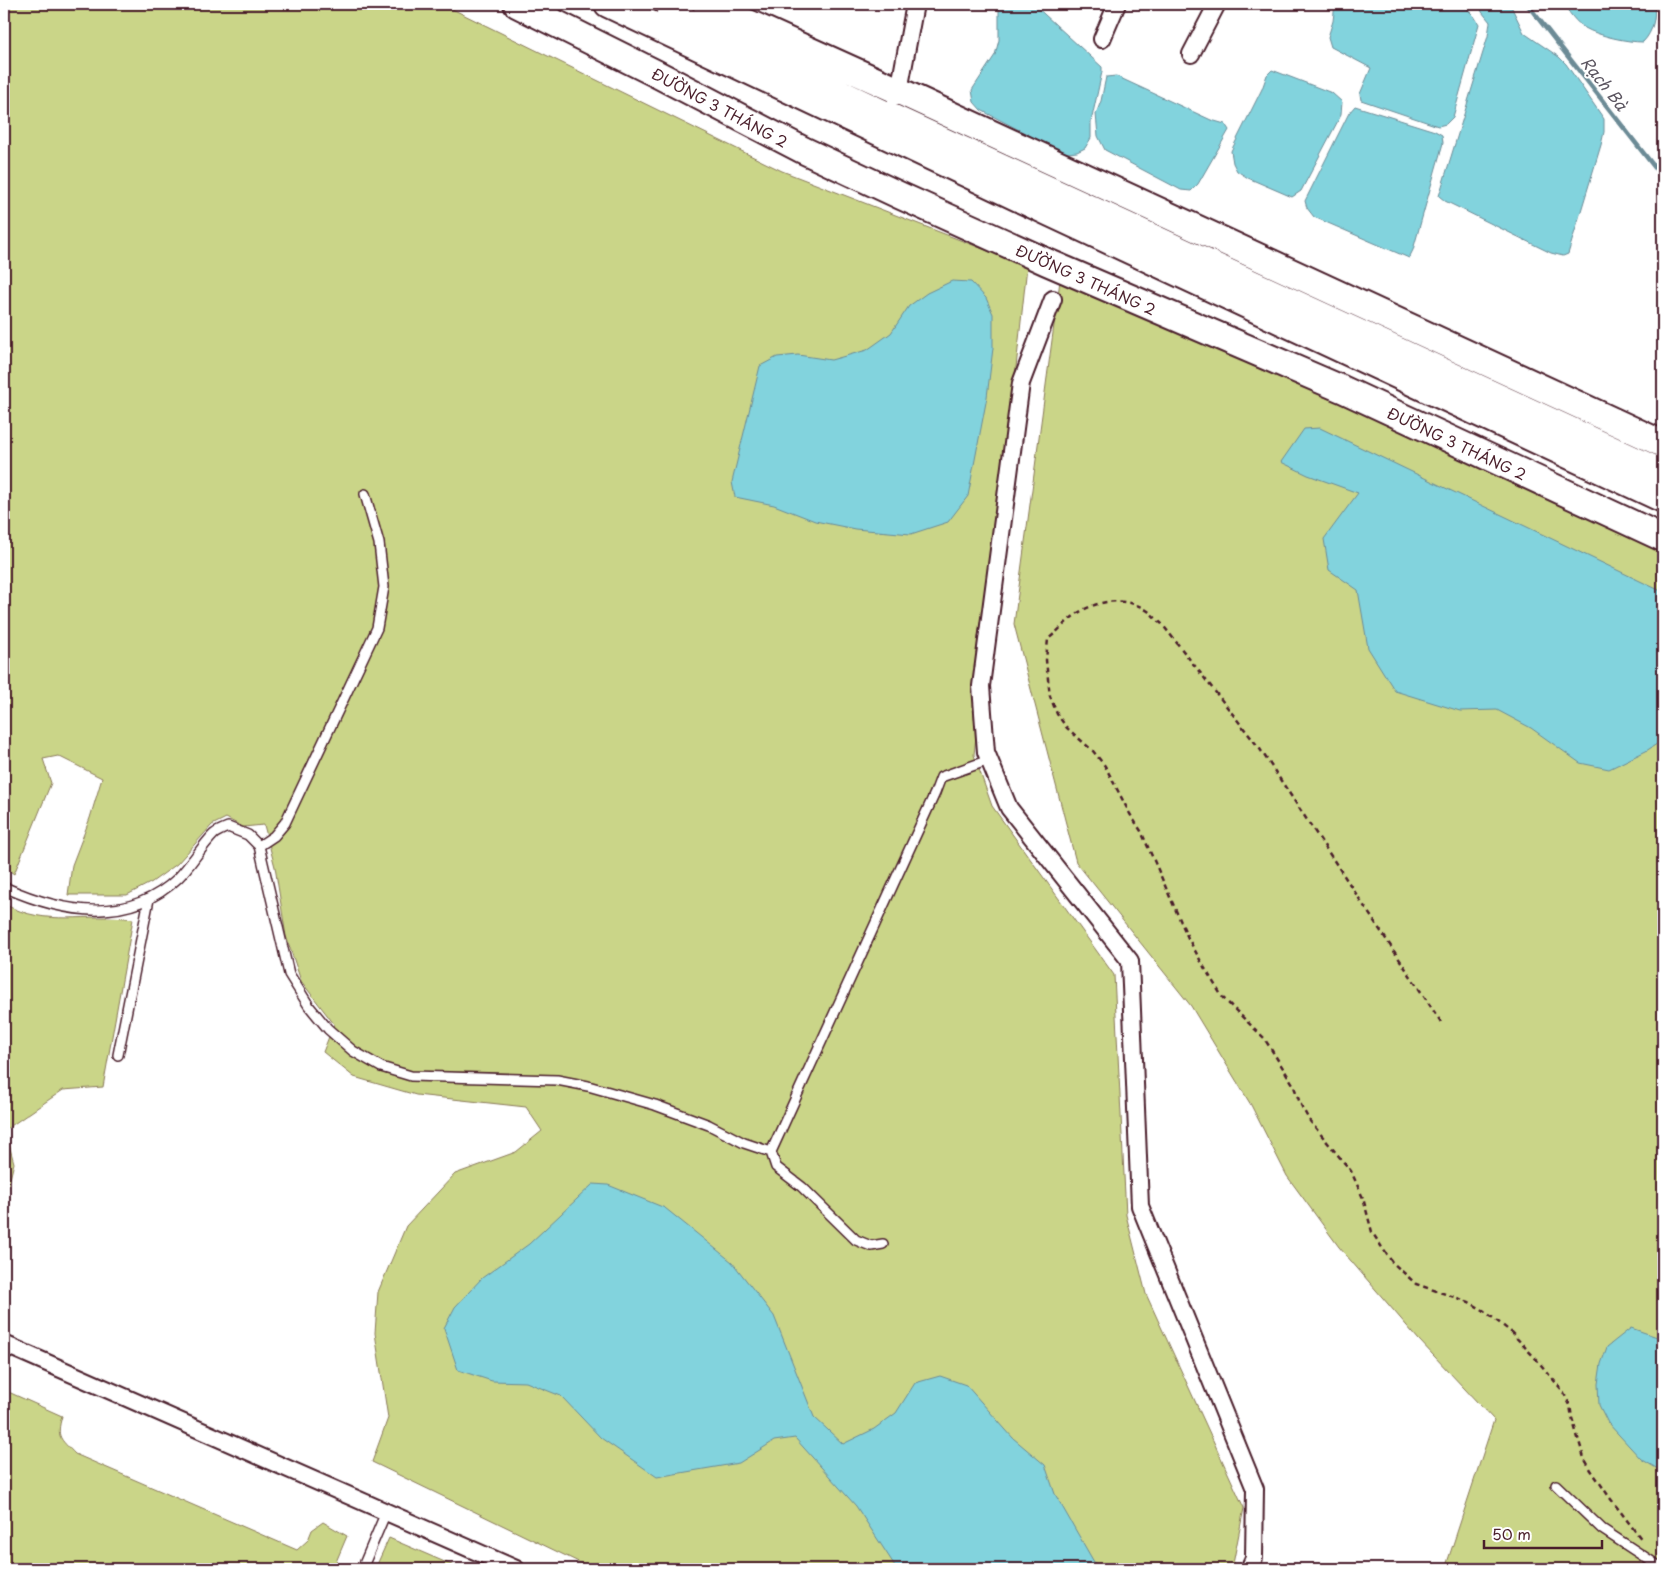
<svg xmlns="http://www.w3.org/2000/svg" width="1667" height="1573" font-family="'Playpen Sans',sans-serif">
<rect width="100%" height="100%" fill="#fff"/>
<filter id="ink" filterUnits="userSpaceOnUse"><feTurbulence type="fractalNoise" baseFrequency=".02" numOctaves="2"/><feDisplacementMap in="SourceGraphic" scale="10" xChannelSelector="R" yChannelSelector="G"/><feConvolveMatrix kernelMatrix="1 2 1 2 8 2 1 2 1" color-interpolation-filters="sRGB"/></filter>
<g filter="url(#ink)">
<!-- green -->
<path fill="#cad588" stroke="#8a7a5a" d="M4 4H442L782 171 1027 266 974 755 992 806 1114 975 1126 1215 1146 1294 1244 1508 1232 1569H593L372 1462 388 1418 375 1333 378 1292 406 1226 455 1174 516 1152 542 1131 526 1107 416 1095 354 1077 323 1052 334 1024 301 981 286 936 275 867 264 825 243 827 226 818 212 825 177 864 152 882 127 895H68L72 865 90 818 102 778 58 756 43 759 51 783 14 874 4 867Z
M1061 273 1663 552V1569H1445L1494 1420 1419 1340 1339 1247 1287 1176 1251 1105 1191 1006 1076 862 1014 624Z
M4 904C48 928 86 912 133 919L103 1087 63 1090 5 1130 14 1163 4 1203Z
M4 1390 62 1416C56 1438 60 1438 75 1454L297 1550 308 1540 312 1530 323 1522 347 1536 333 1569H4Z
M389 1538 461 1569H375Z"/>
<!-- water -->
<path fill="#82d3dd" stroke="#6c8b96" d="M999 4H1033L1102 67V72L1091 122V138L1085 148 1077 152 1068 153 1059 151 981 110 974 102 972 90 995 55 999 40Z
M1335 4H1462L1474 16 1479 24 1453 117 1446 124 1438 126 1361 100 1360 94 1371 68 1331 47 1328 37 1333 21Z
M1480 4H1510L1524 33 1559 57 1566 64 1604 119V132L1601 145 1568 254 1563 256 1551 253 1445 201 1439 196 1488 36 1490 22 1482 12Z
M1563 4H1654C1656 17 1653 32 1643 42 1627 42 1599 36 1585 28 1576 23 1569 12 1563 4Z
M1272 70 1332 93 1342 102 1341 115 1301 191 1292 197 1248 178 1237 171 1233 163 1231 151 1262 89 1267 75Z
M1116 76 1211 120 1225 124 1229 130 1198 184 1191 191 1181 190 1105 150 1098 136 1096 114 1101 101 1106 77Z
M1355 106 1435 131 1442 135 1443 143 1413 250 1409 258 1314 217 1307 208 1305 201 1349 113Z
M952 281 971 282 986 298 993 314V348L987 397 968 496 948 522 911 534 855 529 815 521 774 505 735 497 732 482 760 366 777 357 798 355 831 360 867 350 891 333 909 306 927 293Z
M1320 428 1663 592V740L1646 751 1609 769 1580 763 1531 728 1497 710 1460 711 1395 691 1368 648 1358 590 1329 570 1324 539 1358 493 1308 475 1281 462 1304 429Z
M593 1184 608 1185 665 1208 732 1262 774 1316 814 1417 843 1444 874 1429 896 1413 915 1383 940 1376 966 1385 1013 1438 1045 1465 1055 1494 1098 1569H897L856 1506 795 1438 774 1441 739 1463 657 1477 601 1438 561 1396 526 1382 492 1381 458 1370 444 1328 455 1307 482 1278 529 1244Z
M1631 1328 1663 1339V1472L1641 1459 1608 1423 1599 1405 1598 1384 1601 1364 1607 1347Z"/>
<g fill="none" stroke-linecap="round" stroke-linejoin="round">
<!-- stream -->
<path stroke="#6c8b96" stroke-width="4.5" d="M1527 4 1663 178"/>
<defs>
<path id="lane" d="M259 846 274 836 285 823 377 628 384 587 379 543 365 494
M4 887C62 913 128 926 178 878 191 865 201 847 214 834 218 831 223 829 228 827L248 835 259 846 289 974 309 1006 328 1029 353 1051 381 1067 411 1076 557 1080 588 1086 655 1105 709 1125 744 1143 771 1152 776 1167 802 1187 856 1240 871 1246 883 1244
M118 1055 149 899
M771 1152 935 793 941 777 989 760
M1556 1485 1602 1529 1663 1569
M362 1569 386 1512"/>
<path id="street" d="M1102 39 1117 4
M1191 54 1217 4
M895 97 899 91 915 4
M1053 299 1021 383 981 686 986 752 1009 808 1130 961 1140 1206 1255 1489 1254 1558 1249 1569
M4 1344 516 1569"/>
<path id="primary" d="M517 4 655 73 803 150 901 196 1047 262 1342 389 1663 538
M608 4 1050 213 1663 499
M706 4 899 91 1663 444
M670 13 885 114 1663 473"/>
</defs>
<!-- lane casing -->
<use href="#lane" stroke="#4a1f2b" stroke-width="12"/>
<!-- street casing -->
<use href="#street" stroke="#4a1f2b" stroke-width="20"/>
<!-- primary casing -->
<use href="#primary" stroke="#4a1f2b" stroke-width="30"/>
<!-- path -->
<path stroke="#4a1f2b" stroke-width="2.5" stroke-dasharray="5 4" stroke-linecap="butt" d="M1441 1022 1260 749 1162 624C1157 620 1153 615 1148 611 1123 594 1090 601 1069 620 1062 626 1056 633 1048 639L1046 660 1048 679 1050 696 1057 714 1067 728 1093 751 1105 766 1130 814 1141 831 1188 938 1204 967 1223 998 1264 1038 1293 1084 1300 1103 1309 1120 1351 1171 1363 1198 1372 1232 1381 1246 1392 1262 1416 1284 1469 1302 1483 1310 1511 1332 1536 1359 1562 1390 1570 1405 1572 1418 1584 1458 1591 1470 1610 1498 1642 1540"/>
<!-- lane -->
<use href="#lane" stroke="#fff" stroke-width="9"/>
<!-- street -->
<use href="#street" stroke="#fff" stroke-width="16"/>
<!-- primary -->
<use href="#primary" stroke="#fff" stroke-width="26"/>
</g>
</g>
<g text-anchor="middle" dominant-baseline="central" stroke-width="4" stroke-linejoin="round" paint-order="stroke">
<!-- street labels -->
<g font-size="15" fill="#4a1f2b" stroke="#fff">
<text transform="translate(720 107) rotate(28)">ĐƯỜNG 3 THÁNG 2</text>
<text transform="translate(1086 279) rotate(24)">ĐƯỜNG 3 THÁNG 2</text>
<text transform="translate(1457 443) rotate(25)">ĐƯỜNG 3 THÁNG 2</text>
</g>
<!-- water labels -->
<g font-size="16" font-style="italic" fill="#5b5560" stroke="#fff">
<text transform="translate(1605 83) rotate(52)">Rạch Bà</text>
</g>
</g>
<!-- margin -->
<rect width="1667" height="1573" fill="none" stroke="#fff" stroke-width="20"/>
<rect x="10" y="10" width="1647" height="1553" fill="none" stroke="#4a1f2b" stroke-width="2" filter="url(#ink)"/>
<!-- scale -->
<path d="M1484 1540v8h118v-8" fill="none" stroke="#4a1f2b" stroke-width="2.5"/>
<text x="1492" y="1540" font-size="15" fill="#4a1f2b" stroke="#ffffff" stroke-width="4" paint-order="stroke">50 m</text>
</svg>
